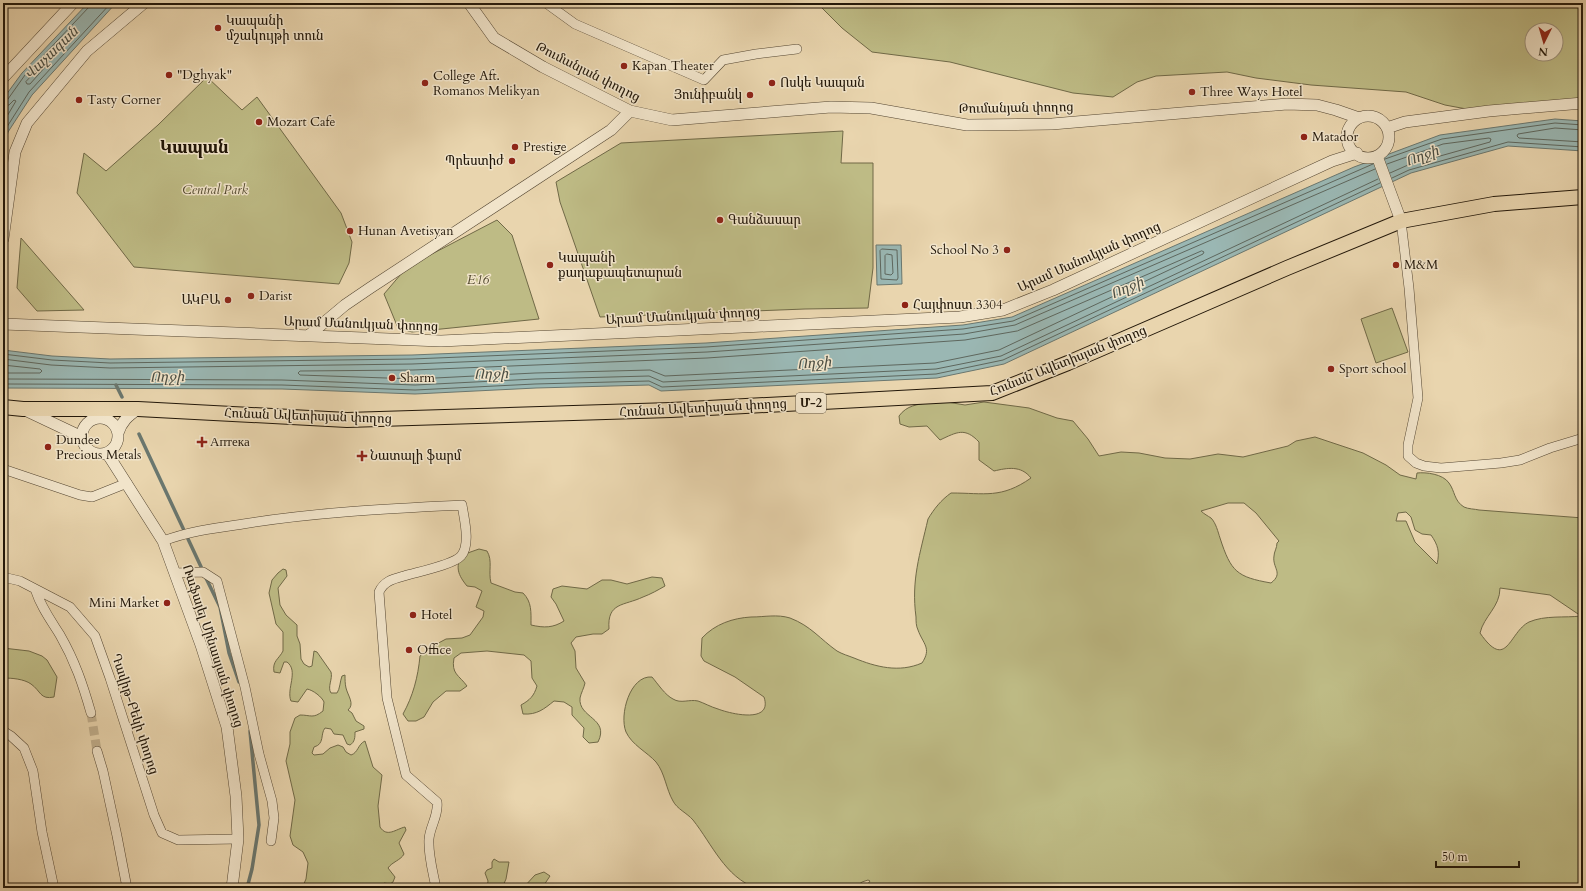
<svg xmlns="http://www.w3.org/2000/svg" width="1586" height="891" font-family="Cardo,'Noto Serif Armenian',serif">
<rect width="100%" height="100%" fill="#e9d5ae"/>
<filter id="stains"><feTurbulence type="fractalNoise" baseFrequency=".005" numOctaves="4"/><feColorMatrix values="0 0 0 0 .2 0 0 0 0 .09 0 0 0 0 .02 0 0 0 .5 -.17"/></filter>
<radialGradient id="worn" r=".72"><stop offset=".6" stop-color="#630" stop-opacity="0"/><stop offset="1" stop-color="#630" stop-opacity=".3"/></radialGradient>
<!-- green -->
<path fill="#bebb85" stroke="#706947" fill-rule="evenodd" d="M817 3H1583V98L1472 110 1445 105 1406 92 1311 85 1256 78 1227 72 1156 76 1137 82 1113 97 1073 93 950 62 872 52 842 28ZM1532 30H1556V54H1532Z
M207 77 242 110 257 97 341 213 352 242 349 263 339 284 134 267 77 193 84 153 106 171 158 125Z
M843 131 841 163H873V268L868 308 805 309 600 317 560 202 556 182 621 143Z
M497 220 512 235 539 319 412 332 398 328 384 294 407 267Z
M21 238 84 310 37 311 17 288Z
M1392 308 1408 352 1376 363 1361 319Z
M930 402H947L965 405 984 402 1029 408 1057 418 1073 421 1088 439 1099 456 1121 452 1139 453 1165 458 1190 459 1218 454 1243 457 1288 446 1296 441 1315 437 1363 453 1386 465 1400 475 1416 479 1417 473C1426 472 1443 474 1449 483 1455 491 1454 501 1464 507 1468 509 1475 509 1479 510L1583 518V888H865L870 881 868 880 862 882 854 888C829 888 805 888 780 888 773 888 763 890 756 888 725 877 712 844 693 820 687 813 677 809 673 801 666 789 665 773 656 762 647 752 632 745 626 732 619 715 630 675 652 677 658 684 665 695 673 699 681 704 689 699 698 701 704 703 711 707 718 709 731 714 773 724 764 697L735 677 704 661 701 656 702 638C715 624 733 618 751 617 765 617 777 614 790 618 811 626 820 639 837 651 842 654 849 656 854 658 876 667 899 673 922 663 932 648 923 644 918 630 916 626 916 621 916 617 911 580 920 554 928 519 934 509 941 500 951 493 985 493 1001 499 1031 478 1021 465 1007 468 994 471L979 460V442C965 427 957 432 940 440L927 426 909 427 900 424 899 416C907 405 917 405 930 402ZM1228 503H1244L1256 513 1279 541 1277 543C1277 548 1274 552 1274 556 1272 568 1284 573 1271 583 1237 577 1231 572 1220 538 1218 532 1216 523 1211 518 1208 516 1204 514 1201 511ZM1406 512 1411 517 1415 530 1422 534 1431 535C1438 545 1440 552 1437 564L1415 542 1406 521H1396L1398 513ZM1500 588 1550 595 1581 616C1565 618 1545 615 1529 622 1509 632 1507 672 1480 633 1484 616 1500 607 1500 588Z
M479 549 487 551C493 561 488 571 491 583L515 592 523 593C532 602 531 612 531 625 544 628 553 628 564 621L556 604 551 597 553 589 562 586 587 589 602 580H611L627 584 652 577 662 578 665 586C658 590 651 594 643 597 624 606 607 602 609 629L602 634H593L576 637 571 643 575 651 576 668 585 683C584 688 581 693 580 698 578 718 610 718 598 742L589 743 583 737 584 728 572 715V707L564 702 554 701C544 709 537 715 523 714L521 705C530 700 534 696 537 686L532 678 531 661 524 655 487 651 461 653 454 658C451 674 459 675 467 686L460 691H446L433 702 424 717 416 721H408L403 714C413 696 418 677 420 656L431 647 446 639 462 638 470 635 483 617 484 611 476 607 482 591 475 587 467 586C458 575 455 567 462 555Z
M283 569 286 570 287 576 278 588 280 605 286 615 297 625V636L300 644 301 659 304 664 309 667 312 666 314 651 317 652 331 672C333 679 327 687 331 693H337C340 689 340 681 342 676L345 675C345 679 345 684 346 688 348 696 355 704 348 710L352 713 356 721 364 726V729L355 732C355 737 355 742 350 745L347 744 343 735 334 734 331 729 325 728C320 734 325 744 314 747L312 753 314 755 323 754 330 748 338 745 343 747 346 752 351 755C358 753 358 744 365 741L373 767 382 775 378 806 380 827C387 838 396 829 405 827L406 830 399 843 404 854C401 860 392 862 388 868L395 877 393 882 390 884 384 883 380 888H302L306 879 308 863 303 852 293 845 290 836 295 800 286 761 290 744V732L295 718 300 715C311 715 313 719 323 711L324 702C322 697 313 690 307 689L298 702 291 701C286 689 299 671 287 662H284L280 673 274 672C272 661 279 659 283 651V632L276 624 269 593 272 580 278 573Z
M3 648 29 651 42 656 47 660 57 677 54 697C40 700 41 691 31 684 24 679 12 678 3 678Z
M494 859 499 862H509L506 879 502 888H487L488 881 485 873 487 870 492 868V862Z
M544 872 550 876 544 885V888H523L535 875Z"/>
<!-- water -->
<path fill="#9ab7b3" stroke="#6a776f" d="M88 3H116L32 95 8 132 3 152V99L22 73Z
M1555 119 1583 121V151L1508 146 1411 173 1004 364 937 378 661 391 649 385 536 388 415 394 282 389 3 388V350L52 356 110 359 412 355 706 343 963 325 1012 317 1354 167 1440 135Z
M876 245H901L902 284 877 285Z"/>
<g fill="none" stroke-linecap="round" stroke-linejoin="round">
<!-- shore -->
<path stroke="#5e675e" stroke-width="1" d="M44 63 46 64V66L30 84H27L26 82Z
M3 101 8 99 25 75 89 7 91 3
M3 106 9 105 14 100 16 101 3 123
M1583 130 1555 128 1518 134 1517 136 1519 138 1583 142
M3 136 5 130 29 92 111 3
M1385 159 1442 139 1555 123 1583 125
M1387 164 1443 144 1489 138 1491 139 1490 142 1408 165 1390 173
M1392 178 1409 170 1508 142 1583 147
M882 249 897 250 898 278 897 280 881 279 880 251Z
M1202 251 1204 252 1203 254 999 350 935 363 665 376 650 370 535 373 415 379 300 375 298 373 300 371 413 370 707 358 965 340 1017 331Z
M887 254 892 255 893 273 891 275 885 274V256Z
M3 354 52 360 110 363 412 359 706 347 963 329 1013 321 1373 164
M3 359 51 365 110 368 412 364 707 352 964 334 1015 325 1375 169
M3 365 40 369 42 371 40 373H3
M3 379 282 380 415 385 535 379 649 376 663 382 936 369 1001 356 1378 179
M3 384 282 385 415 390 535 384 649 381 662 387 936 374 1003 360 1380 183"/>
<!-- stream -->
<path stroke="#6a776f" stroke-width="3.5" d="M116 385 122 397
M139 434 203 571
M205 576 220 607 229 653 239 682
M247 888 252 869 259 825 250 731"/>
<!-- minor-tunnel -->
<path stroke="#c1af8d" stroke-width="9" stroke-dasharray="9 4.5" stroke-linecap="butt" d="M91 713 97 751"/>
<defs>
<path id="minor" d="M546 3 575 24 704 80 723 60 756 54 797 49
M1401 221 1409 288 1418 398 1408 445V456L1416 463 1424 466 1441 468 1501 463 1520 460 1550 448 1583 438
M3 469 80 495 92 497 127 483
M163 541C190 531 215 528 243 524 316 512 388 509 462 505 464 518 471 545 461 556 453 565 417 572 404 576 393 579 384 581 379 592L387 698 406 775 437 802C439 815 430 826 429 839 428 855 433 872 436 888
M175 573 203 572 217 581 245 687 259 754 272 801 274 818 271 841
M3 577 20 581 70 607 95 636 110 678 154 815 162 833 178 840 238 839
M35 589C41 607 50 619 60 635 75 661 83 685 91 713
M3 731 11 736 24 748 33 771 42 832 54 888
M97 751 103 771 117 836 127 888"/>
<path id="tertiary" d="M469 3 494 38 543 67 630 111 672 120 831 107 871 108 967 125 1052 124 1287 104 1317 105 1336 110 1359 118
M3 78 73 3
M1347 137a21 21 0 1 1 42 0a21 21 0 1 1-42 0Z
M1387 128 1405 122 1489 111 1583 103
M1377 156 1401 221
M3 239 15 152 27 123 87 51 144 3
M3 324 441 341 960 317 1003 310 1053 290 1332 161 1357 153
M308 336 345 305 370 288 611 130 630 111
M25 410 82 437
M82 436a18 18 0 1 1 36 0a18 18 0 1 1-36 0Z
M118 433C122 421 128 416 138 409
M107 453 163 541 201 645 227 727 236 796 238 839 232 888"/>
<path id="trunk" d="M3 407 23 409H138L347 420 671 410 992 393 1068 363 1287 268 1401 221 1494 204 1583 197"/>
</defs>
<!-- minor casing -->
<use href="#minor" stroke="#544632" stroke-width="10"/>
<!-- tertiary casing -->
<use href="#tertiary" stroke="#544632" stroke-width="12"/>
<!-- trunk casing -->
<use href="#trunk" stroke="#221709" stroke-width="16"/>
<!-- minor -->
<use href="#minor" stroke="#f1e4ca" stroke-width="9"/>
<!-- tertiary -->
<use href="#tertiary" stroke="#f1e4ca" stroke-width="11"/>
<!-- trunk -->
<use href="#trunk" stroke="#e9d5ae" stroke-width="14"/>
</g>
<!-- markers -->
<g fill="#8f2418" stroke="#f1e4ca" stroke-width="1.5">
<circle cx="218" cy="28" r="4"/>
<circle cx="624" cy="66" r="4"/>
<circle cx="169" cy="75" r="4"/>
<circle cx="425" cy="83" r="4"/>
<circle cx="772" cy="83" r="4"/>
<circle cx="1192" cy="92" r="4"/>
<circle cx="750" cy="95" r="4"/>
<circle cx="79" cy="100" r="4"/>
<circle cx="259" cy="122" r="4"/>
<circle cx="1304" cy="137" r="4"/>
<circle cx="515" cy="147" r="4"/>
<circle cx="512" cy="161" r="4"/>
<circle cx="720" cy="220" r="4"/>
<circle cx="350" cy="231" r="4"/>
<circle cx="1007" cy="250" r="4"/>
<circle cx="550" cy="265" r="4"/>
<circle cx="1396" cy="265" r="4"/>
<circle cx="251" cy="296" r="4"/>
<circle cx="228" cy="300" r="4"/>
<circle cx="905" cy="305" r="4"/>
<circle cx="1331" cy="369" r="4"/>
<circle cx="392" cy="378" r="4"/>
<path d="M200 436h4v4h4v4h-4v4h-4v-4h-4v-4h4z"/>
<circle cx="48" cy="447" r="4"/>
<path d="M360 450h4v4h4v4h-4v4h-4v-4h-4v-4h4z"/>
<circle cx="167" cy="603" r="4"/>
<circle cx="413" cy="615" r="4"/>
<circle cx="409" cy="650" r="4"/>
</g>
<g text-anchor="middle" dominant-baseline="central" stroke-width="3" stroke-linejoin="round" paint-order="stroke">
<!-- shield labels -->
<rect fill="#f1e4ca" stroke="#605443" stroke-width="1" x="796" y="393" width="30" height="20" rx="3"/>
<g font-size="12" font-weight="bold" fill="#221709">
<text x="811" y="403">Մ-2</text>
</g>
<!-- poi labels -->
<g font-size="13" fill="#221709" stroke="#f1e4ca" text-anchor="start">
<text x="226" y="21">Կապանի<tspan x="226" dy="15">մշակույթի տուն</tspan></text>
<text x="632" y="66">Kapan Theater</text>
<text x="177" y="75">"Dghyak"</text>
<text x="433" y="76">College Aft.<tspan x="433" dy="15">Romanos Melikyan</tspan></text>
<text x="780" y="83">Ոսկե Կապան</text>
<text x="1200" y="92">Three Ways Hotel</text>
<text x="742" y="95" text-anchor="end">Յունիբանկ</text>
<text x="87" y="100">Tasty Corner</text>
<text x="267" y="122">Mozart Cafe</text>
<text x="1312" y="137">Matador</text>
<text x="523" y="147">Prestige</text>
<text x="504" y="161" text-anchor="end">Պրեստիժ</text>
<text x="728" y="220">Գանձասար</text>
<text x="358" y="231">Hunan Avetisyan</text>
<text x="999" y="250" text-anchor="end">School No 3</text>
<text x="558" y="258">Կապանի<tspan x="558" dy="15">քաղաքապետարան</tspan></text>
<text x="1404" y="265">M&amp;M</text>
<text x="259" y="296">Darist</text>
<text x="220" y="300" text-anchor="end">ԱԿԲԱ</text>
<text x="913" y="305">Հայփոստ 3304</text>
<text x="1339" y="369">Sport school</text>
<text x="400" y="378">Sharm</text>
<text x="56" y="440">Dundee<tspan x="56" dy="15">Precious Metals</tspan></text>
<text x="210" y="442">Аптека</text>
<text x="370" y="456">Նատալի ֆարմ</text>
<text x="159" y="603" text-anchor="end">Mini Market</text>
<text x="421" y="615">Hotel</text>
<text x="417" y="650">Office</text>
</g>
<!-- street labels -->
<g font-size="13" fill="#221709" stroke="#f1e4ca">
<text transform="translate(588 72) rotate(27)">Թումանյան փողոց</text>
<text transform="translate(1016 108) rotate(-1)">Թումանյան փողոց</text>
<text transform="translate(1089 257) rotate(-24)">Արամ Մանուկյան փողոց</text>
<text transform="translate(683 316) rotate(-3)">Արամ Մանուկյան փողոց</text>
<text transform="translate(361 324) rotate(2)">Արամ Մանուկյան փողոց</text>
<text transform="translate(1068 361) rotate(-22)">Հունան Ավետիսյան փողոց</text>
<text transform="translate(703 408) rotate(-3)">Հունան Ավետիսյան փողոց</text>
<text transform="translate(308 416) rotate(2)">Հունան Ավետիսյան փողոց</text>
<text transform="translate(213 646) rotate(72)">Ռաֆայել Մինասյան փողոց</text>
<text transform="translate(135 714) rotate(72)">Դավիթ-Բեկի փողոց</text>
</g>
<!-- park labels -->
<g font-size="13" font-style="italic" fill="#51482e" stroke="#f1e4ca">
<text x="215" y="190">Central Park</text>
<text x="478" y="280">E16</text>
</g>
<!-- water labels -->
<g font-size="14" font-style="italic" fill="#4c4f44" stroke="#f1e4ca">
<text transform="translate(51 53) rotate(-44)">Վաչագան</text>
<text transform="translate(1422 156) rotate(-20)">Ողջի</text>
<text transform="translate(1127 288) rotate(-23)">Ողջի</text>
<text transform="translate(814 363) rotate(-4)">Ողջի</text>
<text transform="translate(491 374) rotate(-1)">Ողջի</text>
<text transform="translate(167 377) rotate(-1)">Ողջի</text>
</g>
<!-- district labels -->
<g font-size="17" font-weight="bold" fill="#221709" stroke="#f1e4ca">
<text x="194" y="147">Կապան</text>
</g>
</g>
<!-- margin -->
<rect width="1586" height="891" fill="none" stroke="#e9d5ae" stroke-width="16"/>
<rect x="4" y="4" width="1578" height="883" fill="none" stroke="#221709" stroke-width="2"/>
<rect x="8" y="8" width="1570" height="875" fill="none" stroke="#221709"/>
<!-- north arrow -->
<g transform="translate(1544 42) rotate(185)"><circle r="19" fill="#f1e4ca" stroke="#9e927d"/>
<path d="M0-3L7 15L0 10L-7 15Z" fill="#8f2418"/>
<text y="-6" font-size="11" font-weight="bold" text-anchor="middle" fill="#221709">N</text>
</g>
<!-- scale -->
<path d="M1436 861v6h83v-6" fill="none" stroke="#221709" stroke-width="2"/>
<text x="1442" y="861" font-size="12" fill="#221709" stroke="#f1e4ca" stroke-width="3" paint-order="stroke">50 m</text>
<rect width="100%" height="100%" filter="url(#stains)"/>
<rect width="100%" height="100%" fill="url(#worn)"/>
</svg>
